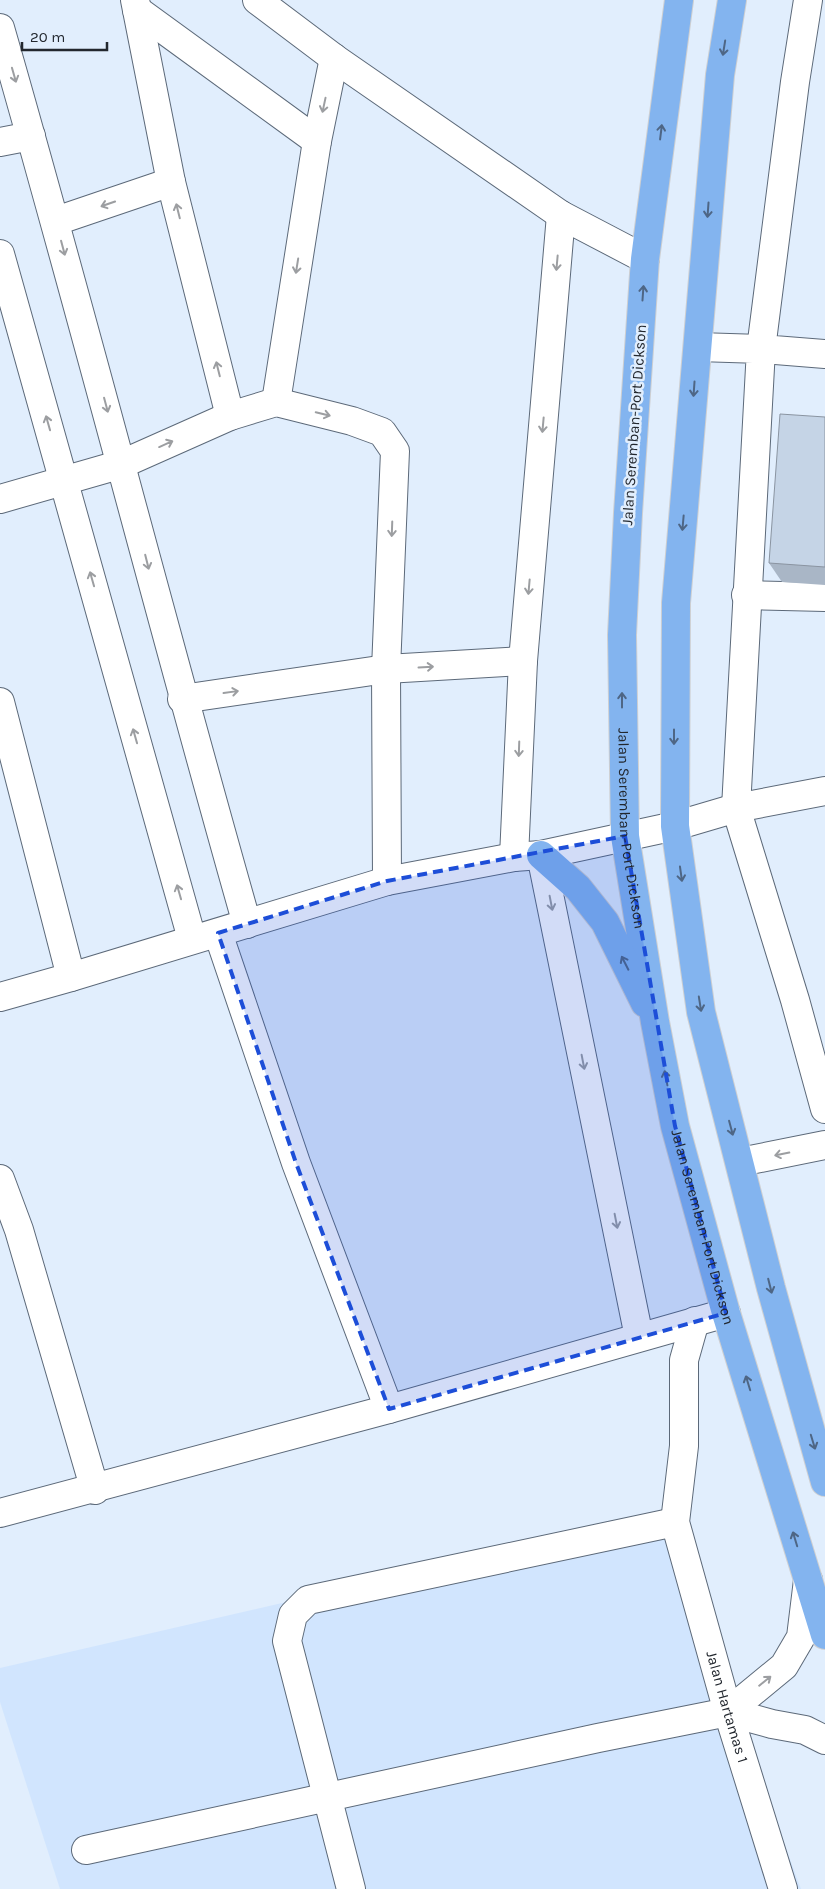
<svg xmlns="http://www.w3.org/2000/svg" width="825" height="1889" font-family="Karla,sans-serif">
<rect width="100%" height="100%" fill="#e1eefd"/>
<!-- built -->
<path fill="#d1e5fe" d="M663 1515 801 1889H60L0 1702V1668Z"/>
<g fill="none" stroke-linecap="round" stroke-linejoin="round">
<defs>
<g id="minor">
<path d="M135 0 171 182 230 416"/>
<path d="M257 0 334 58 561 215 645 259"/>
<path d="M808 0 795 82 761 349 825 354"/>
<path d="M137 10 317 141"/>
<path d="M0 28C86 326 162 626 247 924"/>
<path d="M0 142 31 136"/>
<path d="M56 221 171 182"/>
<path d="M0 254 192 939"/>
<path d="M698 347 761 349 736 808 795 1000 825 1109"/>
<path d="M276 402 317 141 334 58"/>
<path d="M0 499 122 464 230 416 276 402 352 421 382 432 395 451 386 669 387 881"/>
<path d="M746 595 825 597"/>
<path d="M182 699 386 669 523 661"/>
<path d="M0 702 71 977"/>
<path d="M541 855 639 1337"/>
<path d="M514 857 523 661 561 215"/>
<path d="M218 933 296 1163 389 1409"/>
<path d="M0 997 71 977 387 881 514 857 541 855 675 826 736 808 825 791"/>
<path d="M740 1162 825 1145"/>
<path d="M0 1179 19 1230 95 1490"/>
<path id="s1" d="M695 1321 684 1360V1446L675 1522 728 1712 783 1889"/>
<path d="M0 1513 389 1409 726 1313"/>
<path d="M728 1712 784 1666 801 1637 808 1580"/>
<path d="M86 1850 598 1738 728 1712 772 1724 805 1730 825 1740"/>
<path d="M351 1889 287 1641 293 1615 308 1600 675 1522"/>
</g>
<g id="highway">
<path id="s2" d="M679 0 645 259 628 513 622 635 625 836 655 1022 675 1126 726 1313 825 1635"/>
<path d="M732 0 720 75 676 603 675 826 701 1012 771 1288 825 1482"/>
<path d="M541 855 578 888 605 922 645 1003"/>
</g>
</defs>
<!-- minor casing -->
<use href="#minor" stroke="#5c6979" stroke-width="30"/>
<!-- highway casing -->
<use href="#highway" stroke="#cecfd1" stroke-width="30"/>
<!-- minor -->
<use href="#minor" stroke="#fff" stroke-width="28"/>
<!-- highway -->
<use href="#highway" stroke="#83b4ef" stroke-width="28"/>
</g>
<!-- wall -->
<path fill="#a9b6c6" d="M825 417V585L782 582 769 563Z"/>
<!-- building -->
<path fill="#c5d4e6" stroke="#8a94a1" d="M780 414 825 417V567L769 563Z"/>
<!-- one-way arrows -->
<defs><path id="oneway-shaft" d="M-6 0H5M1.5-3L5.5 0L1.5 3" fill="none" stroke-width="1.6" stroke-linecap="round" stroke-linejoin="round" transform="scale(1.25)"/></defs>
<g stroke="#4e6685">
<use href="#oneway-shaft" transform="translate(724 48) rotate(99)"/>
<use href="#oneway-shaft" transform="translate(661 132) rotate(-83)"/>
<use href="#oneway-shaft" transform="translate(708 210) rotate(94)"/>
<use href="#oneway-shaft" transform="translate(643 293) rotate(-86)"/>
<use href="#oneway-shaft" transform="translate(694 389) rotate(94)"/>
<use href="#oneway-shaft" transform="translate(683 523) rotate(95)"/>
<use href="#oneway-shaft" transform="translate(622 700) rotate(-90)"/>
<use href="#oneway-shaft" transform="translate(674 737) rotate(90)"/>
<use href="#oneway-shaft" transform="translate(681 874) rotate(82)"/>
<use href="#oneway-shaft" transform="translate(625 963) rotate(-117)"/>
<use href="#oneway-shaft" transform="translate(700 1004) rotate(81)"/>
<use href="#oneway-shaft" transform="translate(666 1078) rotate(-101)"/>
<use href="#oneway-shaft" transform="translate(731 1128) rotate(75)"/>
<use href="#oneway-shaft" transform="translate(770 1286) rotate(76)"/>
<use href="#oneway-shaft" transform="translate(748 1383) rotate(-107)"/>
<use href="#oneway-shaft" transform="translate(813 1442) rotate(73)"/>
<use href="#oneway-shaft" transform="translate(795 1539) rotate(-107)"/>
</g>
<g stroke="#9c9ea1">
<use href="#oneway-shaft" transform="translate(14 75) rotate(74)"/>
<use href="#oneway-shaft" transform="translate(324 105) rotate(102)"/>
<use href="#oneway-shaft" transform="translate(108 204) rotate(161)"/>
<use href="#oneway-shaft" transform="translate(178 211) rotate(-104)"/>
<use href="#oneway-shaft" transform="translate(63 248) rotate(75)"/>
<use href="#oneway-shaft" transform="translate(557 263) rotate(95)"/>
<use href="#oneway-shaft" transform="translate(297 266) rotate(99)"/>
<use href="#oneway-shaft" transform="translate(218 369) rotate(-104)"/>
<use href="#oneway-shaft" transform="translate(106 405) rotate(75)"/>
<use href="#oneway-shaft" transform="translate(323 414) rotate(14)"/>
<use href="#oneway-shaft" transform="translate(48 423) rotate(-106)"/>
<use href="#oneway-shaft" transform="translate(543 425) rotate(95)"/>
<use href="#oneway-shaft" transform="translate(166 444) rotate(-24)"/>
<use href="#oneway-shaft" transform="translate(392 529) rotate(92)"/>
<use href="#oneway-shaft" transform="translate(147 562) rotate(76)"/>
<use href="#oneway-shaft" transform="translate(92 579) rotate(-106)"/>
<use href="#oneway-shaft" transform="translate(529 587) rotate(95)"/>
<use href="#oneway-shaft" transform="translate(426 667) rotate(-3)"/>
<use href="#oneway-shaft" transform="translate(231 692) rotate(-8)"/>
<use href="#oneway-shaft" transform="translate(135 736) rotate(-106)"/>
<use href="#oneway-shaft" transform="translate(519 749) rotate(92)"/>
<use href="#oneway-shaft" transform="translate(179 892) rotate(-106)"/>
<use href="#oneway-shaft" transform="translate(551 903) rotate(79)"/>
<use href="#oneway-shaft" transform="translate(583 1062) rotate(79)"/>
<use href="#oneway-shaft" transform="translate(782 1154) rotate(169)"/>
<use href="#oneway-shaft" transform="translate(616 1221) rotate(79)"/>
<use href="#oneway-shaft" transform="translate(765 1681) rotate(-39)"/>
</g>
<!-- marked area -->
<path fill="#1d4ed8" fill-opacity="0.2" stroke="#1d4ed8" stroke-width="4" stroke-dasharray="10 6" stroke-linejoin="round" d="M625 836 675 1126 726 1313 389 1409 296 1163 218 933 387 881Z"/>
<g text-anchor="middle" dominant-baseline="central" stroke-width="5" stroke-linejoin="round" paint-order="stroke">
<!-- street labels -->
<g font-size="15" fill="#22272e" stroke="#e1eefd">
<text transform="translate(634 425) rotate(-86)">Jalan Seremban-Port Dickson</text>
<text stroke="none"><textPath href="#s2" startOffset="832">Jalan Seremban-Port Dickson</textPath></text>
<text stroke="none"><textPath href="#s2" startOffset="1238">Jalan Seremban-Port Dickson</textPath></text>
<text stroke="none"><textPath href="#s1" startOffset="395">Jalan Hartamas 1</textPath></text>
</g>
</g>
<!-- scale -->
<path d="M22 42v8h85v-8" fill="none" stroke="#22272e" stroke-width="2.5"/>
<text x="30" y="42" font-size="15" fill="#22272e" stroke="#e1eefd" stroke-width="4" paint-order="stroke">20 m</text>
</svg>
